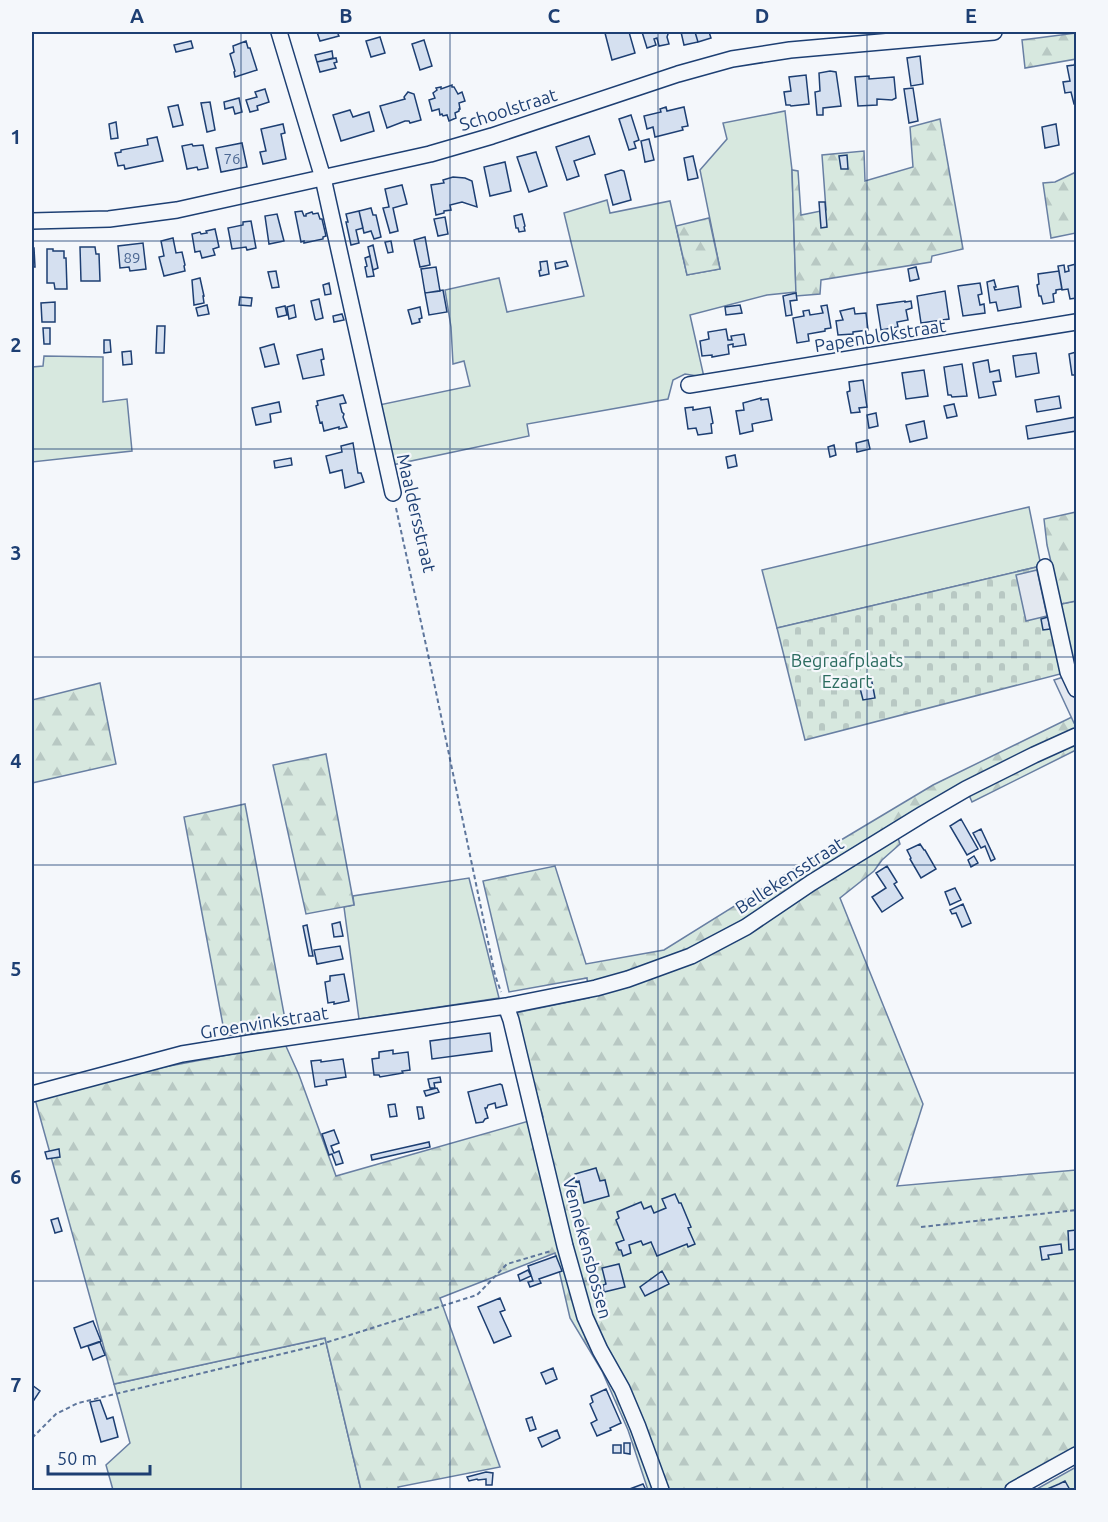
<svg xmlns="http://www.w3.org/2000/svg" width="1108" height="1522" font-family="Ubuntu,sans-serif">
<defs>
<pattern id="forest-firs" width="22" height="20" patternUnits="userSpaceOnUse" patternTransform="scale(1.5)"><rect width="22" height="20" fill="#d7e8df"/><path d="M5 1l3.5 6h-7zM16 11l3.5 6h-7z" fill="#b8c8c3"/></pattern>
<pattern id="cemetery-stones" width="16" height="16" patternUnits="userSpaceOnUse" patternTransform="scale(1.5)"><rect width="16" height="16" fill="#d7e8df"/><path d="M2 7V4a2 2 0 0 1 4 0v3zM10 15v-3a2 2 0 0 1 4 0v3z" fill="#b8c8c3"/></pattern>
</defs>
<rect width="100%" height="100%" fill="#f4f7fb"/>
<!-- green -->
<path fill="#d7e8df" stroke="#687fa3" stroke-width="1.5" d="M785 111 792 170 796 292 767 295 690 315 704 377 685 374 673 380 668 399 527 424 529 436 392 465 379 405 470 386 464 361 453 364 451 327 445 290 499 278 507 312 584 296 564 213 607 200 610 213 670 201 687 275 720 269 700 170 727 139 723 123Z
M44 356 103 357V402L127 399 132 451 32 462V367L43 366Z
M1029 507 1041 566 777 628 762 570Z
M1076 601V674H1073L1061 604Z
M469 878 499 998 359 1019 344 907 354 905 353 896Z
M325 1338 361 1490H113L106 1465 130 1443 114 1384Z
M1076 1467V1490H1035Z"/>
<!-- forest -->
<path fill="url(#forest-firs)" stroke="#687fa3" stroke-width="1.5" d="M1076 33V59L1025 68 1022 40Z
M940 119 963 249 932 256 931 262 821 280 820 294 796 296 792 170 798 171 801 215 826 210 822 155 864 151 865 181 913 167 910 127Z
M1076 172V233L1051 238 1043 183 1055 182Z
M709 218 720 269 687 275 676 226Z
M1076 512V601L1061 604 1047 545 1044 519Z
M100 683 116 764 32 783V700Z
M1076 715V750L972 802 969 795 898 838 900 844 882 860 874 871 840 898 923 1104 897 1186 1076 1170V1449L1006 1490H648L628 1430 602 1371 570 1318 555 1253 440 1298 500 1467 398 1487 399 1490H361L325 1338 114 1384 35 1099 159 1068 285 1044 299 1075 336 1176 543 1117 515 1013 589 998 587 978 509 992 483 881 555 866 586 964 664 950 821 852 933 785Z
M326 754 354 905 306 914 273 765Z
M245 804 287 1030 225 1036 184 817Z"/>
<!-- cemetery -->
<path fill="url(#cemetery-stones)" stroke="#687fa3" stroke-width="1.5" d="M1041 566 1064 673 805 740 777 628Z"/>
<!-- parking -->
<path fill="#e3e8f0" stroke="#687fa3" stroke-width="1.5" d="M1037 570 1047 616 1026 621 1016 575Z
M1076 673V722L1074 723 1054 680Z"/>
<!-- building -->
<path fill="#d5e0f0" stroke="#1d3f73" stroke-width="1.5" d="M317 32H337L339 36 320 41Z
M612 32H619V33L629 32 635 53 612 60 605 33Z
M642 32H667L668 34 667 37 669 44 659 46 657 38 654 39 656 45 647 48Z
M681 32H695L698 42 684 45Z
M695 32H709L711 38 698 42Z
M380 37 385 53 371 57 366 41Z
M424 40 432 66 420 70 412 44Z
M191 41 193 48 176 52 174 45Z
M246 41 248 48H250L257 70 235 77 234 72 235 71 230 54 234 52 233 46Z
M332 51 333 58 317 62 315 55Z
M920 56 923 84 911 86 907 58Z
M336 58 337 62 334 63 336 68 320 72 317 62Z
M1075 63H1076V104H1074L1071 92 1065 93 1063 82 1070 81 1067 66 1074 65Z
M830 71 836 72 841 106 823 108V115H817L815 92 820 91 819 73Z
M806 75 809 104 791 106 790 105H786L784 92 791 91 789 77Z
M869 76V79L894 77 896 98 892 100 877 99V105L858 106 855 77Z
M452 85V87H454L458 94 462 92 465 101 459 103 460 109H459V111L455 113 456 118 449 121 447 115 443 116 442 114 440 115 439 109 432 111 429 100 435 98 433 93 437 90 436 88 441 87V89Z
M913 88 918 121 909 123 904 89Z
M265 89 269 102 257 106 258 110 250 112 246 100 257 97 255 92Z
M408 92 414 94 421 120 410 123 409 121H405L387 128 380 106 405 99 404 97Z
M239 98 242 112 235 114 233 107 225 109 224 102Z
M210 102 215 130 207 132 201 103Z
M178 105 183 125 173 127 168 107Z
M666 107 667 111 684 107 688 126 682 127 683 130 655 137 653 127 647 129 644 116 661 112 660 109Z
M350 110 353 117 369 112 374 131 341 141 333 115Z
M631 115 639 140 634 142 636 148 629 150 619 119Z
M116 122 118 138 111 139 109 124Z
M283 124 285 133 281 134 286 159 263 164 260 152 266 151 261 129Z
M1056 124 1059 145 1045 148 1042 127Z
M589 136 595 154 574 161 579 176 567 180 556 147Z
M157 137 163 161 125 169 124 165 118 166 115 153 121 152V150L148 145 147 139Z
M649 139 654 160 645 162 641 141Z
M242 143 247 167 221 172 216 148Z
M192 144 193 146 203 145 208 168 198 170 197 167 187 169 182 146Z
M536 152 547 186 529 192 517 157Z
M847 155 848 169H841L839 156Z
M693 156 698 178 688 180 684 158Z
M505 162 511 191 490 196 484 167Z
M621 170 624 171 631 200 613 205 605 175Z
M453 177 465 178 472 181 477 207 462 202 450 205 451 210 444 211V213L436 215 431 185 444 183 443 180Z
M402 185 407 204 393 208 398 231 390 233 383 208 389 207 385 189Z
M819 202H825L827 227 821 228Z
M371 208 373 215H376L381 237 374 239 371 231 364 233 359 211Z
M302 211 304 216H306V214L312 212 313 214 318 213 320 219H322L326 236 323 237V239L304 243V241L301 242 295 212Z
M359 211 363 228 356 230 359 243 351 245 346 222H348L346 214Z
M277 214 284 241 269 244 265 216Z
M522 214 525 226 524 227 525 231 519 232 518 228H516L514 216Z
M445 217 448 234 438 236 434 219Z
M251 221 256 248 247 250 246 247 232 249 228 228 243 225V222Z
M215 229 219 247 213 249 215 255 202 258 200 251 195 252 192 234 200 232 201 234 207 233 206 231Z
M425 237 430 265 420 267 414 240Z
M173 238 176 253 182 252 185 265 184 266 185 271 164 276 159 257 164 256 161 241Z
M391 241 393 252 388 253 385 242Z
M143 243 146 269 130 271 129 267 120 268 118 246Z
M373 245 378 268 373 270 368 247Z
M80 247H95L96 254H99L100 281H81Z
M32 248H34L35 267H32Z
M47 249H53V251H64V258H66L67 289H55L54 283H47Z
M370 256 374 276 367 277 365 267 367 266 365 258Z
M547 261 549 274 540 276 539 271 541 270 540 262Z
M566 261 568 266 556 269 555 263Z
M1076 264V298L1070 299 1068 289 1062 290 1058 266 1064 265 1065 272 1069 271 1068 266Z
M436 267 440 291 425 293 421 269Z
M916 267 919 279 910 281 908 269Z
M276 271 279 287 272 288 268 272Z
M1059 271 1062 289 1056 290V293L1053 294 1054 302 1043 304 1041 296H1039L1037 285 1039 284 1038 274Z
M200 278 204 296H203L204 303 194 305 192 280Z
M994 280 996 287H994L995 290 1018 286 1021 307 998 311 996 302 990 303 987 282Z
M329 283 331 294 325 295 323 285Z
M980 283 982 294 978 295 980 305 984 304 985 313 963 316 958 286Z
M443 290 447 312 429 315 425 293Z
M945 291 949 319 921 323 917 296Z
M796 293 797 300 790 301 792 315 786 316 783 296Z
M240 297 252 298 251 306 239 305Z
M319 299 323 318 316 320 315 319 311 301Z
M905 301V302L911 301 912 308 906 310 908 320 897 322 898 327 881 330 877 305Z
M55 302V322H42L41 303Z
M207 305 209 314 198 316 196 308Z
M294 305 296 317 289 319 287 307Z
M740 305 742 313 726 315 725 307Z
M827 305 831 328 825 329V331L808 334 809 341 797 343 793 318 804 316 803 311 809 310 810 315 823 313 821 306Z
M285 306 287 315 278 317 276 308Z
M420 307 422 318 419 319 420 322 412 324 408 310Z
M854 308 855 314 866 313 868 330 853 332V334L838 335 836 321 843 320 840 311Z
M342 314 344 320 334 322 333 316Z
M157 326H165L164 353H156Z
M43 328H50V344H44Z
M726 329 728 340H732L731 336 744 334 746 345 733 347V344L728 345 729 354 712 357V355L702 356 700 341 709 339 708 332Z
M104 340H110L111 352 104 353Z
M274 344 279 364 265 367 260 348Z
M322 349 324 359 321 360 324 375 303 379 297 355Z
M131 351 132 364 123 365 122 352Z
M1076 352V375H1072L1069 354Z
M1036 353 1039 373 1016 377 1013 356Z
M988 360 990 372 999 370 1001 381 993 382 996 395 979 398 973 363Z
M962 364 967 396 952 397 951 395H948L944 367Z
M924 370 928 396 906 399 902 373Z
M863 380 867 407 859 408 860 412 851 413 847 392 850 391 849 382Z
M343 395 346 403 340 404 342 412 344 414 343 417 347 427 339 429V427L324 431 322 422 320 423 316 406 318 405 317 401Z
M1059 396 1061 408 1037 412 1035 400Z
M761 398V400L768 399 772 420 752 424 753 431 740 434 736 411 744 410 743 403Z
M279 402 281 412 270 414 271 422 256 425 252 408Z
M954 404 957 416 947 418 944 406Z
M693 407V410L710 407 713 423 711 424 712 433 698 435 696 428 688 429 685 408Z
M876 413 878 426 869 428 867 415Z
M1076 417V431L1028 439 1026 426Z
M924 421 927 438 910 442 906 425Z
M868 440 870 449 857 452 856 443Z
M353 443 358 473H361L364 482 345 488 342 470 330 473 326 456 342 452 341 446Z
M834 445 836 455 830 457 828 447Z
M735 455 737 466 728 468 726 457Z
M291 458 292 465 275 468 274 461Z
M1048 617 1050 629 1043 630 1041 619Z
M871 677 875 698 863 700 858 680Z
M961 819 978 849 967 855 950 826Z
M981 829 995 859 991 861 985 846 981 848 973 833Z
M920 844 924 850H925L936 869 921 878 910 859 911 858 907 850Z
M974 856 978 863 971 867 968 860Z
M887 866 897 882 894 884 903 898 882 912 872 897 886 888 876 873Z
M955 888 961 900 950 905 945 892Z
M963 904 971 923 962 927 956 913 952 914 950 910Z
M340 922 343 936 334 937 332 924Z
M307 925 313 956H309L303 926Z
M340 946 343 959 317 964 314 950Z
M344 974 349 1001 334 1004V1002L328 1003 325 982 330 981V976Z
M490 1033 492 1051 432 1059 430 1041Z
M393 1050V1054L408 1052 410 1070 402 1071 403 1073 380 1077 379 1075H374L372 1059 379 1058V1052Z
M343 1059 346 1077 326 1080 327 1085 315 1087 311 1061 321 1060V1062Z
M440 1077 441 1082 434 1083 435 1088H430L428 1079Z
M500 1084 502 1085 507 1105 496 1108 495 1103 488 1105 487 1108H485L488 1118 485 1119 483 1122 476 1123 468 1092Z
M437 1088 439 1092 426 1096 424 1091Z
M395 1104 397 1116 390 1117 388 1105Z
M417 1107H422L424 1118 419 1119Z
M334 1130 339 1143 331 1146 334 1153 339 1151 343 1163 336 1165 332 1154 329 1155 322 1134Z
M429 1142 430 1147 372 1160 371 1155Z
M59 1149 60 1157 47 1159 45 1152Z
M596 1168 600 1181 605 1180 609 1196 584 1203 579 1181 576 1182 575 1174Z
M675 1194 679 1203H681L691 1227 688 1228 695 1244 688 1247 687 1244 657 1256 651 1242 643 1245 641 1241 629 1245 631 1253 623 1256 621 1250H619L616 1243 624 1240 616 1220 619 1218 617 1212 641 1202 644 1209 651 1206 654 1213 666 1208 662 1199Z
M58 1218 62 1231 55 1233 51 1220Z
M1076 1230V1249L1069 1250 1068 1231Z
M1061 1244 1062 1253 1048 1255 1049 1259 1042 1260 1040 1247Z
M556 1256 562 1271 539 1279 541 1283 530 1287 528 1282 533 1281 528 1266Z
M619 1264 625 1287 604 1292 603 1285 606 1284 602 1268Z
M528 1270 531 1276 520 1281 518 1275Z
M662 1271 669 1284 645 1296 640 1287Z
M500 1298 505 1310 500 1312 511 1336 494 1343 478 1307Z
M93 1321 101 1341 81 1348 74 1328Z
M100 1342 105 1355 93 1360 88 1346Z
M553 1368 557 1379 546 1384 541 1373Z
M32 1385 40 1391 32 1403Z
M606 1389 621 1423 610 1428 611 1430 597 1436 591 1423 597 1420 590 1404 593 1402 591 1396Z
M100 1400 107 1419 113 1417 118 1437 101 1442 90 1402Z
M532 1417 536 1429 530 1431 526 1419Z
M557 1430 560 1438 542 1447 538 1438Z
M624 1443H630V1454L624 1453Z
M613 1445H621V1453H613Z
M486 1472 493 1473 492 1485H486V1479L478 1480 477 1479 469 1481 467 1477Z
M1065 1481 1070 1490H1045L1059 1484Z
M643 1484 646 1490H627Z"/>
<g fill="none" stroke-linecap="round" stroke-linejoin="round">
<defs>
<path id="minor" d="M279 32 323 178 393 493
M32 221 109 219 177 210 430 154 492 136 678 74 732 59 790 50 994 32
M689 385 1076 322
M1045 567 1068 672 1076 689
M506 1006 511 1020 565 1246 585 1317 600 1350 622 1389 638 1427 661 1490
M32 1094 182 1054 250 1043 506 1006 596 988 628 979 691 956 746 927 811 883 923 814 966 789 1034 755 1076 736
M1013 1490 1076 1455"/>
</defs>
<!-- minor casing -->
<use href="#minor" stroke="#1d3f73" stroke-width="18"/>
<!-- path -->
<path stroke="#5e769c" stroke-width="2" stroke-dasharray="4.5 3" stroke-linecap="butt" d="M396 508 431 668 495 975 501 992
M921 1227 1076 1210
M32 1438 56 1414 78 1403 315 1346 477 1295 507 1264 551 1251"/>
<!-- minor -->
<use href="#minor" stroke="#f4f7fb" stroke-width="15"/>
</g>
<!-- grid -->
<path fill="none" stroke="#1d3f73" stroke-width="1.5" stroke-opacity="0.55" d="M241 32V1490M450 32V1490M658 32V1490M867 32V1490M32 241H1076M32 449H1076M32 657H1076M32 865H1076M32 1073H1076M32 1281H1076"/>
<g text-anchor="middle" dominant-baseline="central" stroke-width="4.5" stroke-linejoin="round" paint-order="stroke">
<!-- number labels -->
<g font-size="15" fill="#4b6792">
<text x="232" y="158">76</text>
<text x="132" y="257">89</text>
</g>
<!-- street labels -->
<g font-size="18" fill="#1d3f73" stroke="#f4f7fb">
<text transform="translate(508 109) rotate(-18)">Schoolstraat</text>
<text transform="translate(880 335) rotate(-9)">Papenblokstraat</text>
<text transform="translate(417 513) rotate(77)">Maaldersstraat</text>
<text transform="translate(789 875) rotate(-33)">Bellekensstraat</text>
<text transform="translate(264 1022) rotate(-9)">Groenvinkstraat</text>
<text transform="translate(588 1248) rotate(75)">Vennekensbossen</text>
</g>
<!-- park labels -->
<g font-size="18" fill="#2c6c60" stroke="#f4f7fb">
<text x="847" y="660">Begraafplaats<tspan x="847" dy="21">Ezaart</tspan></text>
</g>
</g>
<!-- border -->
<rect width="1108" height="1522" fill="none" stroke="#f4f7fb" stroke-width="66"/>
<!-- scale -->
<path d="M48 1465v9h102v-9" fill="none" stroke="#1d3f73" stroke-width="3"/>
<text x="57" y="1465" font-size="18" fill="#1d3f73" stroke="#f4f7fb" stroke-width="4.5" paint-order="stroke">50 m</text>
<rect x="33" y="33" width="1042" height="1456" fill="none" stroke="#1d3f73" stroke-width="2"/>
<g font-size="20" text-anchor="middle" font-weight="bold" fill="#1d3f73">
<text x="137" y="23">A</text>
<text x="346" y="23">B</text>
<text x="554" y="23">C</text>
<text x="762" y="23">D</text>
<text x="971" y="23">E</text>
<text x="16" y="144">1</text>
<text x="16" y="352">2</text>
<text x="16" y="560">3</text>
<text x="16" y="768">4</text>
<text x="16" y="976">5</text>
<text x="16" y="1184">6</text>
<text x="16" y="1392">7</text>
</g>
</svg>
